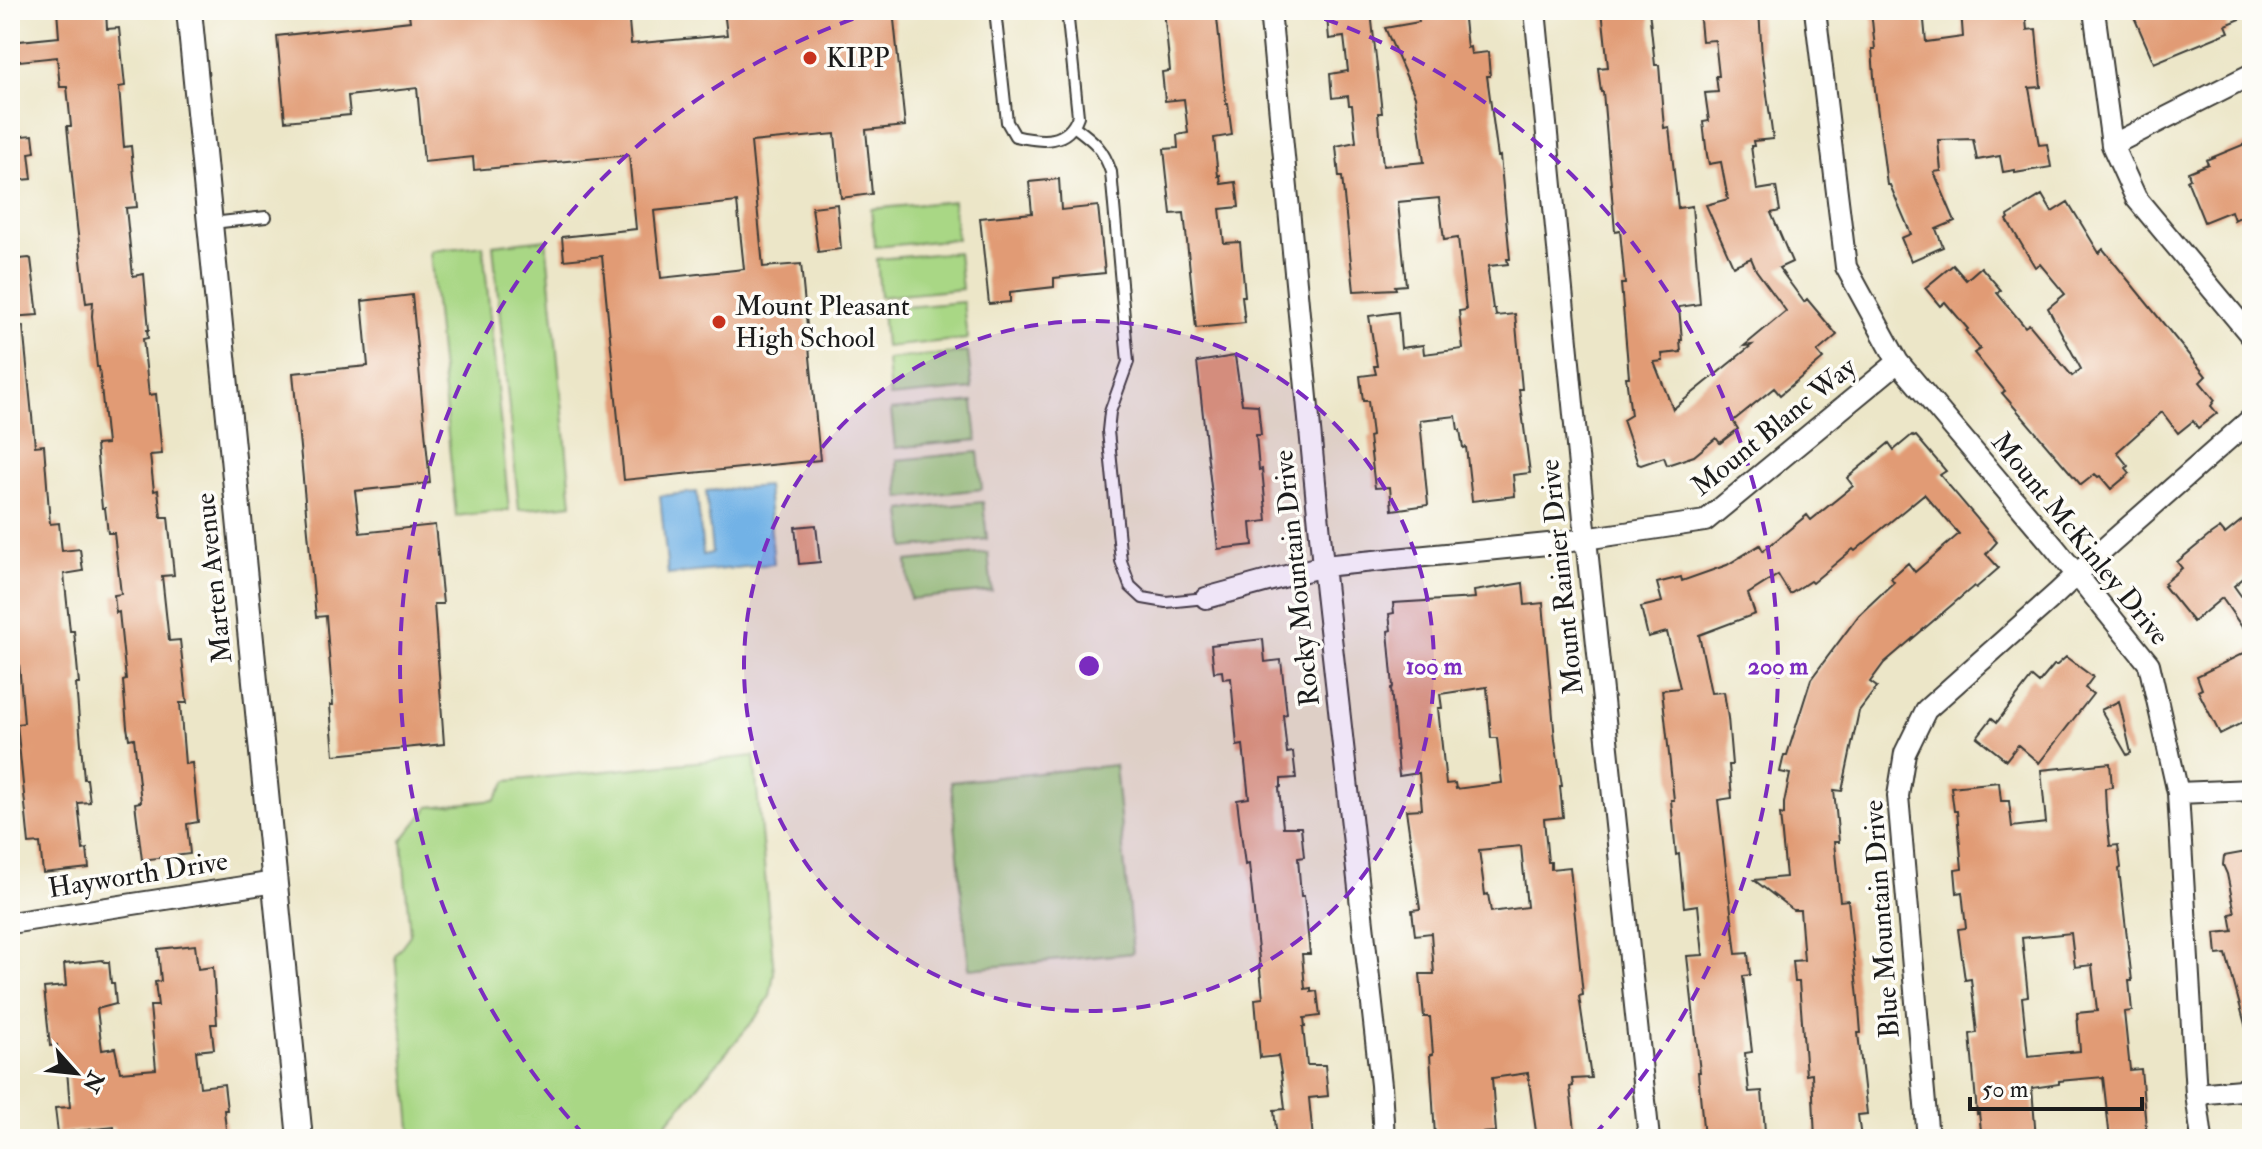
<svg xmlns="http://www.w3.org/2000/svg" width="2262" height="1149" font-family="'IM FELL Double Pica',serif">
<rect width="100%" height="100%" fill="#fdfcf7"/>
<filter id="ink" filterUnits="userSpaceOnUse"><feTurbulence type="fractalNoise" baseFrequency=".0125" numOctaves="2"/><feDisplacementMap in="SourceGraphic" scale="16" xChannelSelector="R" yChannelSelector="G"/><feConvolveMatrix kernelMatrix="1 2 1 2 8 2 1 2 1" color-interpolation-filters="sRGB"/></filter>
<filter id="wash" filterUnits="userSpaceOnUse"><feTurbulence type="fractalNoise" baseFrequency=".006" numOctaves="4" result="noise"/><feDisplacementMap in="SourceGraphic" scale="32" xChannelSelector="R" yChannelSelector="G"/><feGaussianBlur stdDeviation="1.8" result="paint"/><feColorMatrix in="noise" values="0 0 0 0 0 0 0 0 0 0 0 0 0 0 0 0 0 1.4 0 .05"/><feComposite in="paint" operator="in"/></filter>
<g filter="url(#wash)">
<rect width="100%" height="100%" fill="#ece6c8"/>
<!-- green -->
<path fill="#a9d785" stroke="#627a50" stroke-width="2" d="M953 201 957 239 875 247 871 209Z
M546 239 572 504 519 510 493 245Z
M483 245 509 510 456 516 430 251Z
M958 252 962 289 880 297 877 259Z
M963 302 967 339 885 347 882 309Z
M968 352 972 389 890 397 887 359Z
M973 402 977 440 895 448 891 410Z
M978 452 982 489 900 498 897 460Z
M983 502 987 539 905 548 902 510Z
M988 553 992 591 910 599 907 561Z
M754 756 774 973 770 996 759 1014 665 1125 649 1139H412L395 955 410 935 402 840 429 807 495 800 507 781Z
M1115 765 1133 953 969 969 951 782Z"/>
<!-- water -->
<path fill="#72b2e6" stroke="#476781" stroke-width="2" d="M767 486 774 564 668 575 660 496 697 492 703 555 712 553 706 491Z"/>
<g id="blocks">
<!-- building -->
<path fill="#e19b75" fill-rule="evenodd" d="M57 10H106L107 29 119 28 125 86 119 87 124 147 131 146 137 207 126 208 133 276 144 274 149 330H147L148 338 143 339 149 395 156 394 162 454 150 455 154 491 158 490 161 517H168L174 575 162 576 169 641 180 640 187 703H180L185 764 192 763 198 822 187 824 190 854 142 860 135 803 141 802 134 738 129 739 127 727 123 681 126 680 119 612 116 613 114 595 121 594 114 533H108L105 508H102L96 445 107 444 99 367H97L92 316 93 302 86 303 77 226 67 126H71L67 87H60L57 57 10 62V42L59 37Z
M445 10H628L631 44 727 35 724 10H893L905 126 866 130 872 194 841 198 835 134 751 142 763 267 801 264 820 460 624 480 602 256 564 260 562 237 636 229 629 155 474 170 473 157 424 162 417 88 348 96 350 115 285 121 277 36 410 21 409 14ZM737 202 744 269 661 278 654 211Z
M1164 10H1214L1215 18H1217L1226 104H1228L1232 135 1214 138 1218 176 1220 175 1221 184 1236 182 1239 207 1220 209 1224 243 1240 242 1245 296H1242L1245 323 1196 328 1184 213 1171 214 1164 149 1178 148 1177 135 1188 133 1184 99 1165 101 1162 72 1170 71Z
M1417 10H1463L1467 48 1470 47 1471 54 1488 52 1490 76H1487L1498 157 1500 156 1510 259H1507L1508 264 1489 266 1488 272 1493 309H1495L1496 316 1515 314 1522 389H1519L1530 473 1513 475 1515 496 1472 501 1466 447 1463 448 1460 430H1458L1456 416 1420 420 1428 505 1392 510 1390 487 1375 488 1369 437 1372 436 1368 401H1363L1360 376 1376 374 1374 366H1377L1369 316 1398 312 1401 348 1423 345 1424 354 1463 349 1459 311 1466 310 1458 238 1444 240 1439 198 1398 202 1406 285 1395 286 1396 289 1354 291 1342 177H1339L1336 146 1356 142 1352 105H1349L1348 96 1332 98 1330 74 1348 71 1344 37 1329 39 1327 16 1371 12 1382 113H1378L1383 166 1424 162 1415 96 1385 28 1419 22Z
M1602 10H1649L1655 65H1659L1664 128 1669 127 1678 208 1692 206 1700 304 1679 307 1682 340H1680L1681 352 1662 354 1663 361 1654 362 1673 409 1752 345 1744 346 1786 311 1756 270 1751 258 1733 266 1706 205 1728 199 1721 162 1709 164 1707 155 1703 122 1709 121 1705 93 1718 92 1716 76H1719L1715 40 1702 41 1699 10H1759L1762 57 1773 139 1753 141 1754 146H1751L1757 190 1776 187 1780 211 1771 213 1792 262 1779 268 1804 302 1807 299 1837 335 1817 352 1823 359 1780 395 1774 388 1733 421 1738 429 1720 443 1716 438 1694 456 1667 465 1664 457 1641 465 1638 464 1623 420 1631 415 1626 377H1629L1621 284H1625L1620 230 1615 231 1603 92H1601L1598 68 1608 67Z
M1871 10H1923L1926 42 1963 37 1961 10H2025L2027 30 2036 29 2041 87 2029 88 2039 145 2047 144 2051 167 2015 173V170L2003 172 2000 156 1977 160 1973 139 1938 140 1941 171 1934 172 1955 221 1936 229 1943 247 1911 261 1901 238 1911 234 1890 185H1887L1875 90 1872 49H1875Z
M2131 10H2252V14L2226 25 2229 32 2154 63Z
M33 135 35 152 29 153 32 179 10 181V137Z
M2252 141V211L2234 220 2231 211 2204 222 2187 180 2190 178 2188 172 2208 164 2206 160Z
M1059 179 1061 210 1098 206 1105 273 1054 278V287L1010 292V302L989 304 980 218 1032 213 1029 182Z
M2042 195 2052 212 2068 202 2099 253 2103 249 2206 376 2200 382 2215 400 2211 406 2217 413 2198 428 2193 421 2178 433 2162 412 2117 452 2128 466 2126 468 2130 473 2111 489 2100 476 2098 477 2095 474 2081 485 2002 393 2005 391 1974 353 1980 349 1966 331 1968 329 1945 302 1940 306 1925 288 1953 265 1966 280 1981 267 2001 290 1997 293 2025 327 2029 324 2072 376 2081 369 2048 308 2065 294 2040 264 2035 267 2007 220 2009 218 2008 216Z
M837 204 841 249 818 252 812 207Z
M29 258 31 259 38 315 10 317V260Z
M412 295 430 483 355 491 360 533 435 525 443 604H434L444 744 334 755 330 705H333L326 616 316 617 293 373 368 366 362 301Z
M23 326 35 446 44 445 50 524 59 523 62 551 80 549 83 571 64 574 70 631H74L79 684H76L84 779H87L90 802 78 803 83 850 87 849 89 868 43 873 40 843 29 844 17 724 24 723 19 663 11 664 10 653V327Z
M1235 356 1242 404 1258 405 1261 435H1256L1259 470 1262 469 1267 521 1251 523 1253 545 1218 549 1197 362Z
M1912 435 1914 437 1916 436 1946 471 1940 475 1997 542 1986 554 1999 568 1976 588 1974 586 1884 663 1870 682 1877 687 1859 711 1842 791 1834 790 1839 842H1834L1840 901 1848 900 1859 1008 1861 1033H1858L1867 1114 1858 1115 1861 1139H1815L1812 1074 1806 1075 1799 982H1795L1793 961 1804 960 1800 910H1793L1754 880 1786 877 1780 814 1784 815V803L1790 774 1780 772 1784 755H1787L1811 679 1859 615 1894 582 1891 578 1908 563 1915 572 1959 534 1924 494 1855 551 1853 549 1812 583 1810 581 1790 594 1778 575 1748 594 1755 614 1699 635 1711 693 1724 692 1728 718 1732 765H1729L1732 798 1718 800 1736 954 1748 953 1750 975 1743 976 1752 1052 1745 1053 1749 1092 1762 1091 1765 1132 1704 1138 1698 1072H1700L1687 956 1703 955 1698 905 1684 907 1679 854 1676 855 1671 800H1674L1662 690 1680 688 1667 632 1648 637 1641 607 1662 602 1657 583 1681 577 1682 581 1727 565 1760 545 1763 551 1807 515 1811 520 1853 486 1847 478 1889 443 1894 450Z
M2252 512V571L2234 586 2252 611V620L2242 627 2222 598 2193 622 2164 586 2166 585 2164 583 2182 568 2177 562 2210 535 2220 528 2225 534Z
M816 525 820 562 799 564 795 527Z
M1523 583 1525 605 1543 603 1555 740 1562 786H1560L1563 817 1544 819 1548 862H1551V869L1570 867 1583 995 1579 996 1591 1078 1572 1079 1573 1086 1570 1087 1576 1139H1537L1528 1073 1492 1078 1496 1132 1435 1136 1430 1055 1433 1054 1430 1017H1424L1420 974H1434L1431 933 1415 935 1412 910 1420 909 1406 810 1422 809 1419 773 1399 776 1391 688 1393 687 1388 631 1391 630 1389 614 1394 613 1393 603 1475 598 1474 591ZM1487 687 1491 738H1497L1502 783 1456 789 1455 783 1446 784 1438 708H1442L1440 694ZM1521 846 1527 907 1491 912 1488 894 1485 895 1479 850Z
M1263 639 1265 662 1281 660 1287 714 1283 715 1287 753 1293 752 1296 778 1281 779V787L1279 788 1283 827H1301L1304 857 1298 858 1301 896H1304L1310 954H1302L1305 989 1311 988V992L1317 991 1320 1016 1304 1018 1305 1027H1303L1307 1065H1325L1328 1096 1309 1098 1313 1139H1277L1274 1110 1285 1109 1281 1073 1278 1056 1260 1058 1255 999 1263 998 1249 864 1245 865 1237 800 1249 798 1243 745 1237 746 1231 678 1223 679 1222 671 1214 672 1211 645Z
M2252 649V718L2220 734 2198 691 2202 689 2197 676Z
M2066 657 2093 677 2085 688 2093 694 2039 763 2018 745 2006 760 1977 737 1992 718 1997 722 2032 677 2039 683 2054 665H2057Z
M2119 701 2131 753 2127 755 2101 710Z
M2110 763 2112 787 2105 788 2106 810 2110 846 2118 845 2121 868 2119 869 2132 981H2129L2132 1011 2124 1012 2130 1070 2141 1069 2147 1139H2110L2103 1077 2059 1081V1084L2032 1088 2036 1139H1982L1979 1113 1977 1114 1970 1034 1977 1033 1971 979 1965 980 1958 929 1966 928 1962 892 1957 893 1955 870 1962 869 1957 811H1954L1951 787 1999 782 2001 801H2009L2012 827 2046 823 2041 770ZM2071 933 2075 967 2092 965 2097 1011 2077 1013 2080 1051 2028 1056 2022 997 2028 996 2022 938Z
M2252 851V1027L2246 1028 2226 954 2217 955 2215 933 2233 931 2230 914 2235 913 2227 874 2223 865 2224 856Z
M195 945 198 969 213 967 217 1024H211L214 1049 196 1051 200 1087 224 1084 227 1110H224L227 1139H167L166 1132 115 1138 114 1127 58 1133 55 1108 70 1107 67 1070 60 1071 57 1045 50 1046 44 988 66 986 64 964 103 960 104 962H109L111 983H114L116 1004 97 1009 102 1050 115 1048 120 1072 156 1069 150 1006H158L155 982 161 981 158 949Z"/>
</g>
</g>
<g filter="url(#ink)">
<use href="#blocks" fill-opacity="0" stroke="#3b3a36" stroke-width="2"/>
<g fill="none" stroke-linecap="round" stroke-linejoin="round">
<defs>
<path id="service" d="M995 10 1007 122 1015 136C1041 142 1068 145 1078 116L1067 10
M1075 127C1094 141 1103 148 1111 172L1128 362 1110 412 1108 431 1121 561 1130 586 1143 598 1166 602 1206 598
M212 223 266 217"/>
<path id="minor" d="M1270 10 1323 566 1381 1085 1384 1139
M1535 10 1586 539 1649 1139
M1815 10 1846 267 1898 362 2055 548 2149 664 2178 793 2196 1094 2202 1139
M2094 10 2112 145 2136 198 2252 337
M2112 145 2252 74
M1206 598 1323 566 1558 543 1705 521 1898 362
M2178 793 2252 790
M10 923 275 882
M2196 1094 2252 1089
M1928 1139 1898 796 1905 753 1926 710 2056 594 2106 547 2252 418"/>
<path id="tertiary" d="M189 10 300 1139"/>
</defs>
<!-- service casing -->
<use href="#service" stroke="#3b3a36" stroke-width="14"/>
<!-- minor casing -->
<use href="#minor" stroke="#3b3a36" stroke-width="24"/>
<!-- tertiary casing -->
<use href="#tertiary" stroke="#3b3a36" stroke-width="28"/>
<!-- service -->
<use href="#service" stroke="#fff" stroke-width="10"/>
<!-- minor -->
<use href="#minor" stroke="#fff" stroke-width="20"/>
<!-- tertiary -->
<use href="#tertiary" stroke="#fff" stroke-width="24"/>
</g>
</g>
<!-- distance rings -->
<circle cx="1089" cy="666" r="345" fill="#7b2cbf" fill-opacity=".12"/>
<g fill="none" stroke="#7b2cbf" stroke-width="4" stroke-dasharray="14 10">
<circle cx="1089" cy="666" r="345"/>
<path d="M585 1136A689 689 0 0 1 876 11M1302 11A689 689 0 0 1 1593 1136"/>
</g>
<!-- markers -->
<g fill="#c8321e" stroke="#fdfcf7" stroke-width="3">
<circle cx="810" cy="58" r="8"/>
<circle cx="719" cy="322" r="8"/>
</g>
<g text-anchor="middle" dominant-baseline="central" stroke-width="7" stroke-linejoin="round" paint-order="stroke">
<!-- poi labels -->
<g font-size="28" fill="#1c1c1c" stroke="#fdfcf7" text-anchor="start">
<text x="826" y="58">KIPP</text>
<text x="735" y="306">Mount Pleasant<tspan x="735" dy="32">High School</tspan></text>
</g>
<!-- street labels -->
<g font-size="28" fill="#1c1c1c" stroke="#fdfcf7">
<text transform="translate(1774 427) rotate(-39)">Mount Blanc Way</text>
<text transform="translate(2080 539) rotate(51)">Mount McKinley Drive</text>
<text transform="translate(1562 577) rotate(-96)">Mount Rainier Drive</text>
<text transform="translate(214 578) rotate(-96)">Marten Avenue</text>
<text transform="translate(1297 578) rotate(-96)">Rocky Mountain Drive</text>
<text transform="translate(138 875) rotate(-9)">Hayworth Drive</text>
<text transform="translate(1882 919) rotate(-94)">Blue Mountain Drive</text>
</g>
</g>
<circle cx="1089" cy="666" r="12" fill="#7b2cbf" stroke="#fdfcf7" stroke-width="4"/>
<g font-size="24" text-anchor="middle" font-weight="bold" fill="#7b2cbf" stroke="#fdfcf7" stroke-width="7" stroke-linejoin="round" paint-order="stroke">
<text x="1434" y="674">100 m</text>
<text x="1778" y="674">200 m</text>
</g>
<!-- margin -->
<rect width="2262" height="1149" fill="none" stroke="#fdfcf7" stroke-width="40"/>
<!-- north arrow -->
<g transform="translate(76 1073) rotate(117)" stroke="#fdfcf7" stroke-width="6" paint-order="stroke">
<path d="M0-6L14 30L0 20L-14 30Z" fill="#1c1c1c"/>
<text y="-12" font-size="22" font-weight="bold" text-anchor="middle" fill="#1c1c1c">N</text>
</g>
<!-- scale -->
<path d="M1970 1097v12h172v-12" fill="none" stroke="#1c1c1c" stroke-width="4"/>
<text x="1982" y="1097" font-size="24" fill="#1c1c1c" stroke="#fdfcf7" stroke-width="6" paint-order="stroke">50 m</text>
</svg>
